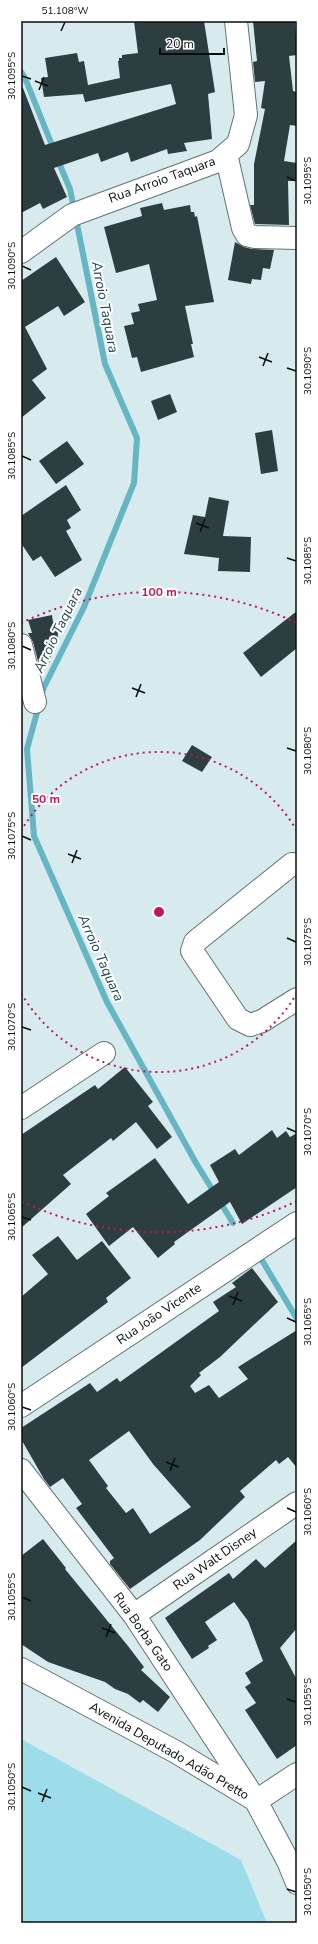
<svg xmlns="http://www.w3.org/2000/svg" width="318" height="1944" font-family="'Nunito Sans',sans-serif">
<rect width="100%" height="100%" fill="#d7ebef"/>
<!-- green -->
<path fill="#9cdde9" d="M21 1739 241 1860 267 1923H21Z"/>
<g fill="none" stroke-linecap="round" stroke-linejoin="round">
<!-- stream -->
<path stroke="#66b5c3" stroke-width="6" d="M21 72 25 78 54 150
M41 696 44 687 84 607 134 483 137 438 105 364 70 189 57 158
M39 705 27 749 34 836 107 1002 196 1163 233 1223
M263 1262 297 1319"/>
</g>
<!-- building -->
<path fill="#2d3e41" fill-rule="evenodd" d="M134 21H204L215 92 208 94 212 139 184 143 187 151 168 154 167 149 131 162 128 152 101 162 98 153 54 168 67 197 43 209 40 203 21 213V88H23L45 145 176 104 171 84 85 102 83 94 44 97 41 78 48 77 45 58 77 53 79 62 84 61 88 85 120 78 118 61H119V58H122V55L138 53Z
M253 21H295L297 55 289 56 293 91 297 92V126L290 125 284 161 297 163V181H288L289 225 255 224 250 205H254V164L265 109 261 108 265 81 255 82 253 62 257 61Z
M162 203 164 210 190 205 191 212H194L195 217 197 216 214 302 185 306 193 344H191L194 357 141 372 137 357 132 358 124 326 134 324 131 313 140 311 138 304 157 300 149 264 116 273 104 227 142 216 140 208Z
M235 242 244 247 252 249 274 250 270 269 263 268 261 280 252 279 251 284 228 280Z
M56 257 85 302 64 316 58 306 25 327 47 369 32 380 46 398 21 418V281Z
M170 394 177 412 158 420 151 401Z
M272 430 278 471 261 474 255 433Z
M67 441 84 464 56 484 39 461Z
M66 485 81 510 67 520 71 528 66 531 82 560 55 577 41 556 33 561 21 543V516Z
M209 497 229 501 223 536 251 537 250 572 218 571 219 558 184 554 193 515 205 517Z
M297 611V648L261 677 243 653Z
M52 615 53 622 57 621 58 639 50 641 51 644 48 645 51 658 50 659V662L39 665 33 642 29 635 28 633H32L28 620Z
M192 745 212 757 202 772 182 761Z
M125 1067 153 1102 148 1106 172 1137 157 1149 136 1122 113 1141 111 1138 63 1175 71 1184 21 1228V1135L95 1085 98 1089Z
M272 1130 277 1138 286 1131 290 1137 297 1133V1187L242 1224 230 1202 174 1242 175 1244 158 1258 133 1227 109 1246 86 1214 109 1196 106 1193 155 1158 188 1204 219 1182 210 1165 235 1149 239 1155Z
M58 1236 77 1260 102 1241 131 1278 106 1298 108 1302 21 1368V1297L48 1274 32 1255Z
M252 1268 278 1302 220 1357 199 1373 201 1375 190 1386 195 1393 209 1385 219 1398 248 1379 238 1367 297 1330V1468L288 1457 279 1464 276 1460 240 1491 245 1497 200 1540 130 1589 110 1564V1561L114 1558 76 1508 82 1504 63 1478 50 1487 44 1479 21 1439V1428L90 1383 97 1392 117 1378 120 1382 219 1311 213 1302 236 1287 232 1283ZM129 1431 153 1464 191 1507 150 1534 133 1508 126 1513 106 1488 108 1486 89 1460Z
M43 1539 66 1568 65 1569 128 1646 144 1667 141 1670 170 1697 158 1712 143 1700 140 1703 128 1694 115 1689 105 1682 48 1662 21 1644V1556Z
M297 1540V1628L280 1648 297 1680V1745L277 1759 245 1710 256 1703 245 1687 251 1683 245 1673 263 1661 248 1621 234 1602 205 1622 217 1640 208 1646 209 1648 192 1659 165 1618 229 1573 233 1579 256 1559 265 1568Z"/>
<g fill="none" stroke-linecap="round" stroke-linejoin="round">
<defs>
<path id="minor" d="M226 154 243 228 247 235 255 237 297 238
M21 252 72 215 218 161 238 144 246 115 236 21
M21 645 35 702
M292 864 195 942 192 951 238 1019 250 1025 262 1021 297 999
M21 1108 104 1053
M21 1406 297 1223
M21 1470 134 1615 256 1801 288 1861 297 1883
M134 1615 297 1503
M21 1669 176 1752 252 1798
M256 1801 297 1774"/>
</defs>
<!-- minor casing -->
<use href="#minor" stroke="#617376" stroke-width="24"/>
<!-- minor -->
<use href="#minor" stroke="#fff" stroke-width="22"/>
</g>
<!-- ticks -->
<path fill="none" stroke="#070d0e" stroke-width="1.5" d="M61 31 65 22M22 76 31 79M35 81 48 86M39 90 44 77M287 177 296 181M22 266 31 270M259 357 272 362M263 366 268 353M287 368 296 371M22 456 31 460M196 523 209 528M200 532 205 519M287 558 296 561M22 646 31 650M132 688 145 693M136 697 141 684M287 748 296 751M22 836 31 840M68 854 81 859M72 863 77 850M287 938 296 942M22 1027 31 1030M287 1128 296 1132M22 1217 31 1220M229 1296 242 1301M233 1305 238 1292M287 1318 296 1322M22 1407 31 1410M166 1462 179 1467M170 1471 175 1458M287 1508 296 1512M22 1597 31 1601M102 1628 115 1633M106 1637 111 1624M287 1699 296 1702M22 1787 31 1791M38 1793 51 1798M42 1802 47 1789M287 1889 296 1892"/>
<!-- distance rings -->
<g fill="none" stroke="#c2185b" stroke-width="2" stroke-dasharray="2 4">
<path d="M297 993A160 160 0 0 1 21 993M21 831A160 160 0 0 1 297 831"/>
<path d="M297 1201A320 320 0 0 1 21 1201M21 623A320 320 0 0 1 297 623"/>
</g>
<g text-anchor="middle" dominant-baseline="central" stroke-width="4" stroke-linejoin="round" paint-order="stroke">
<!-- street labels -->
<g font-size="13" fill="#070d0e" stroke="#fff">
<text transform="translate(162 180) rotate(-20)">Rua Arroio Taquara</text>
<text transform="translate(159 1314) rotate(-34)">Rua João Vicente</text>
<text transform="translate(215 1559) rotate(-35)">Rua Walt Disney</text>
<text transform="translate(143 1632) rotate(55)">Rua Borba Gato</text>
<text transform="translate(169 1751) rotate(30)">Avenida Deputado Adão Pretto</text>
</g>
<!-- water labels -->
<g font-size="14" font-style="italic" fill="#20454c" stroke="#fff">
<text transform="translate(105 307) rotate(79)">Arroio Taquara</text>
<text transform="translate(58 630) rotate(-64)">Arroio Taquara</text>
<text transform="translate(101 958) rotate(66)">Arroio Taquara</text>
</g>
</g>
<circle cx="159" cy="912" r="6" fill="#c2185b" stroke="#fff" stroke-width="2"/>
<g font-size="12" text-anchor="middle" font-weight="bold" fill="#c2185b" stroke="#fff" stroke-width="4" stroke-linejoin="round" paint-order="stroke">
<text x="159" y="596">100 m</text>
<text x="46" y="803">50 m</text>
</g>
<!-- border -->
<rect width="318" height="1944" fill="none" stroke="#ffffff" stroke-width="44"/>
<!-- scale -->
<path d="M160 48v6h64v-6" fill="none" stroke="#070d0e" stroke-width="2"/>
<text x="166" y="48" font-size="12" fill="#070d0e" stroke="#ffffff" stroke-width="3" paint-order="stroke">20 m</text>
<rect x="22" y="22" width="274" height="1900" fill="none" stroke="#070d0e" stroke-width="1.5"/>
<g font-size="10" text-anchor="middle" fill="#070d0e">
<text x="65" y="14">51.108°W</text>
<text transform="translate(11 76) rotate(-90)" y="4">30.1095°S</text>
<text transform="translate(307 181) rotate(-90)" y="4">30.1095°S</text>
<text transform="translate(11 266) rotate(-90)" y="4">30.1090°S</text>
<text transform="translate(307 371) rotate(-90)" y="4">30.1090°S</text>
<text transform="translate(11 456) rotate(-90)" y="4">30.1085°S</text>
<text transform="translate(307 561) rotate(-90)" y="4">30.1085°S</text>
<text transform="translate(11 646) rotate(-90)" y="4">30.1080°S</text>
<text transform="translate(307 751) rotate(-90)" y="4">30.1080°S</text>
<text transform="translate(11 836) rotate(-90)" y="4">30.1075°S</text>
<text transform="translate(307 942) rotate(-90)" y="4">30.1075°S</text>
<text transform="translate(11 1027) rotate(-90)" y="4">30.1070°S</text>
<text transform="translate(307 1132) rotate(-90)" y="4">30.1070°S</text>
<text transform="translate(11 1217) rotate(-90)" y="4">30.1065°S</text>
<text transform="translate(307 1322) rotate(-90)" y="4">30.1065°S</text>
<text transform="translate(11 1407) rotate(-90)" y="4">30.1060°S</text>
<text transform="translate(307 1512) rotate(-90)" y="4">30.1060°S</text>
<text transform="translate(11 1597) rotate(-90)" y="4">30.1055°S</text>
<text transform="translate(307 1702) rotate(-90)" y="4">30.1055°S</text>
<text transform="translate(11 1787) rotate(-90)" y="4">30.1050°S</text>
<text transform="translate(307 1892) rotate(-90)" y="4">30.1050°S</text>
</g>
</svg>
